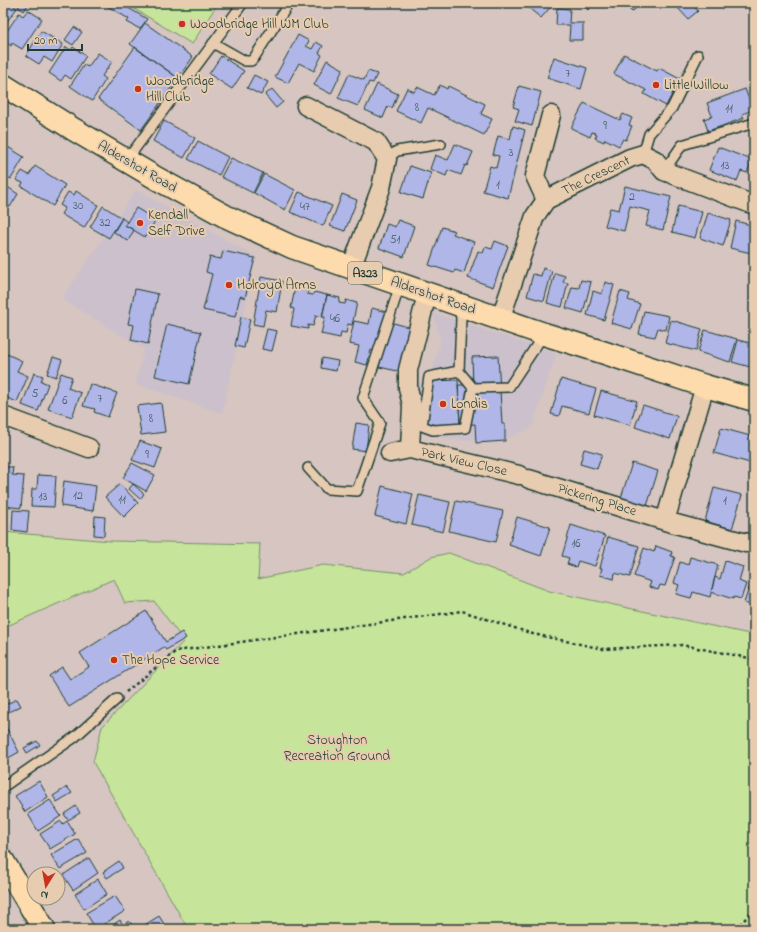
<svg xmlns="http://www.w3.org/2000/svg" width="757" height="932" font-family="'Indie Flower',sans-serif">
<rect width="100%" height="100%" fill="#d6c5c0"/>
<filter id="ink" filterUnits="userSpaceOnUse"><feTurbulence type="fractalNoise" baseFrequency=".025" numOctaves="2"/><feDisplacementMap in="SourceGraphic" scale="8" xChannelSelector="R" yChannelSelector="G"/><feConvolveMatrix kernelMatrix="1 2 1 2 8 2 1 2 1" color-interpolation-filters="sRGB"/></filter>
<g filter="url(#ink)">
<!-- built -->
<path fill="#cbc0cc" d="M136 190 256 257 222 413 136 384 144 349 62 299Z
M433 313 556 354 532 427 509 438 471 440H452L424 432 419 427 417 385 433 368 441 340Z"/>
<!-- green -->
<path fill="#c7e49b" stroke="#739068" d="M125 3H218L192 44Z
M3 532 111 541 260 544 258 579 323 565 404 573 431 557 449 553 549 591 754 635V929H188L93 762 102 727 184 641 154 601 125 603 114 579 7 626 3 620Z"/>
<!-- building -->
<path fill="#b0b6e7" stroke="#1f3d34" d="M3 3H10L17 8 3 27Z
M21 3H29L24 11 18 7Z
M102 3H120L147 19 140 29 127 22 129 19Z
M527 3H554L541 18 525 5Z
M581 3H595L588 10Z
M623 3H634L638 6 632 12Z
M682 3H691L698 11 688 19 677 7Z
M557 8 570 9 569 23H583V40H569L570 25H556Z
M28 10 42 19 22 49 12 43 11 46 3 40V37L19 13 23 16Z
M145 23 193 57 178 78 130 44Z
M74 27 82 32 73 45 65 40Z
M41 31 63 44 52 62 44 57 39 64 26 56Z
M298 35 309 41 306 46 312 49 316 42 323 46 319 53 322 55 314 71 299 63 288 83 275 77Z
M66 47 71 50 73 47 86 56 71 79 65 75 61 81 49 73Z
M135 47 178 78 141 130 98 99Z
M98 53 112 62 102 76 106 79 92 101 70 86 84 65 88 67Z
M624 54 657 71 659 68 680 79 666 106 644 94 646 90 614 74Z
M221 56 244 71 232 89 209 74Z
M554 57 587 68 581 89 547 78Z
M327 60 343 69 331 94 314 85Z
M368 71 377 74 373 83 369 82 358 106 338 98 349 74 364 80Z
M254 75 268 82 261 95 247 88Z
M377 84 398 94 392 108 388 106 383 118 365 110Z
M440 85 447 89 448 86 485 104 481 114 492 119 484 135 428 108 421 123 396 111 407 88 414 92 417 87 434 95Z
M519 86 541 92 532 126 515 121 519 109 513 107Z
M272 89 283 102 276 108 265 95Z
M745 89 753 110 742 114 744 118 708 131 704 119 712 116 707 103Z
M584 103 620 120 623 114 632 118 629 125 632 126 626 140 623 139 619 146 605 139 604 142 595 138 597 134 592 132 590 137 571 128Z
M164 121 195 138 184 158 153 141Z
M513 126 525 130 508 198 483 191 490 166 496 168 499 156 493 155 498 136 510 139Z
M198 141 228 157 219 175 188 159Z
M3 144 24 157 11 179 3 174Z
M455 144 473 152 467 166 465 165 461 175 448 170 446 176 430 169 435 155 448 160Z
M718 147 752 160 747 173 741 171 737 181 709 170Z
M231 158 263 173 253 193 221 177Z
M35 166 65 185 53 206 21 186 23 183 16 180 22 171 29 175Z
M410 166 431 173 423 199 401 192Z
M264 174 295 190 285 210 254 193Z
M3 184 18 194 10 207 3 203Z
M625 186 671 197 663 230 646 226 650 211 630 206 624 231 605 226 610 208 619 210Z
M76 191 98 205 84 228 61 214 65 208 60 205 68 192 74 195Z
M299 192 332 206 323 226 290 212Z
M342 194 357 200 345 231 330 226Z
M103 206 122 218 109 238 90 227Z
M678 206 702 212 695 238 672 232Z
M136 208 156 220 145 237 125 225Z
M708 213 731 220 723 246 700 238Z
M122 218 127 222 125 225 134 230 128 241 114 232Z
M398 220 414 226 404 257 379 248 387 224 395 227Z
M736 221 754 226V240L751 253 730 248Z
M442 227 455 231 453 234 474 242 464 273 455 270 454 273 429 265Z
M495 241 508 246 493 287 468 278 478 251 483 253 485 247 492 249Z
M223 251 255 258 245 298 240 296 235 317 203 310 212 274 206 272 210 257 221 259Z
M543 268 552 271 544 301 527 296 533 274 541 276Z
M555 273 565 276 563 282 568 283 562 307 547 303Z
M261 277 282 281 277 312 266 310 263 326 253 324Z
M581 280 591 282 583 313 566 308 572 287 579 288Z
M605 282 614 285 604 320 587 315 593 291 602 294Z
M295 288 308 291 307 294 313 295 314 292 327 295 322 317 316 315 313 326 308 325V329L291 326 294 309 291 308Z
M135 289 158 294 148 344 131 340 134 325 128 324Z
M620 291 630 294 628 300 640 304 632 329 611 323Z
M327 295 340 298 339 303 345 304 346 300 357 303 352 325 348 324 346 333 341 332 340 338 321 334 325 317H322Z
M372 308 386 312 377 352 371 350 367 365 355 362 359 346 349 344 354 321 369 324Z
M644 311 669 316 666 330 658 328 655 337 639 334Z
M241 317 250 319 244 348 235 346Z
M671 320 702 329 696 351 665 343Z
M390 322 412 328 402 372 379 367Z
M167 324 201 332 189 384 155 376Z
M267 329 277 331 272 351 262 349Z
M705 330 737 339 730 362 698 352Z
M738 340 754 344V368L732 362Z
M7 354 22 361 17 371 28 376 17 402 3 396V363Z
M498 356 502 424H505V441L476 443 475 424 460 425 458 385H473L472 357Z
M53 357 62 360 56 377 47 374Z
M322 358 338 361 336 371 321 368Z
M34 373 43 376 41 381 48 384 38 411 22 405Z
M61 373 72 377 68 388 81 393 72 417 48 409Z
M561 379 596 389 589 413 562 406 559 416 551 414Z
M458 380 460 425 433 426 425 423 431 381Z
M90 384 117 393 108 417 94 412 95 409 83 406Z
M601 391 637 401 630 425 594 415Z
M161 403 165 432 141 435 137 406Z
M643 405 677 416 670 439 635 427Z
M356 423 369 425 366 451 352 449Z
M721 428 754 437V447L750 463 714 453Z
M140 441 162 449 155 468 132 460Z
M584 449 602 454 597 469 580 464Z
M132 463 155 475 146 491 123 478Z
M632 463 658 471 647 506 621 498Z
M3 467H13L12 475 24 476 21 508 3 506Z
M38 475 56 476 54 507 31 506 32 489H37Z
M64 481 96 486 93 511 61 506Z
M120 484 138 503 124 517 105 497Z
M133 484 144 494 140 499 129 489Z
M382 486 413 494 406 524 375 516Z
M714 488 742 495 732 529 705 521Z
M419 495 450 502 443 532 412 525Z
M456 501 503 511 496 542 449 531Z
M13 510 29 511 27 532 12 530Z
M95 516 105 517 104 536 94 535Z
M517 517 550 527 541 556 509 545Z
M571 525 605 536 595 566 578 561 576 567 567 564 569 558 562 556Z
M608 537 639 546 630 577 615 573 614 579 600 575 602 568H600Z
M656 546 672 552 671 556 675 557 665 586 660 585 658 590 649 587 651 582 634 576 644 548 654 552Z
M690 557 718 565 710 597 693 592 691 598 676 594 679 585 674 583 680 562 688 565Z
M725 561 743 567 739 581 746 584 741 599 734 597 733 599 711 592 715 577 720 579Z
M754 573V606L744 603Z
M146 611 166 642 182 632 186 638 166 650 164 647 69 707 49 676 62 667 70 679 89 667 80 653Z
M17 699 21 706 4 714 3 706Z
M4 723 19 752 3 761V724Z
M37 741 40 745 27 753 24 748Z
M39 781 48 797 25 812 15 796Z
M67 787 72 793 57 802 53 796Z
M50 800 61 816 38 831 28 814Z
M76 806 80 813 68 820 64 814Z
M61 821 63 824 67 821 75 834 50 849 40 834Z
M78 839 87 853 60 869 51 855Z
M89 858 98 873 73 890 63 875Z
M119 861 123 868 107 878 103 872Z
M98 879 107 894 84 909 75 894Z
M115 896 125 911 96 929 86 913Z
M159 916 164 924 156 929H145L143 926Z
M120 920 123 925 129 921 135 929H107Z"/>
<g fill="none" stroke-linecap="round" stroke-linejoin="round">
<defs>
<path id="service" d="M213 43 245 61H251L254 58 286 8
M643 154 649 134 672 108 698 55
M387 159 397 151 441 144
M126 161 243 3
M664 171 682 145 754 123
M458 305 461 318 459 371 473 388 509 387 544 334
M459 371 429 377 422 426 433 430 465 428 473 388
M308 468 327 489 357 491 380 423 363 398 400 285
M3 787 75 737 117 699"/>
<path id="minor" d="M306 106 376 142 387 159 381 188 351 268
M546 200 535 176 551 115
M427 294 408 370V388L412 405 410 449 519 475
M500 320 535 216 546 200 630 158 643 154 655 160 664 171 754 205
M3 416 89 448
M390 453 410 449
M529 479 665 521 746 543 754 542
M665 521 705 386"/>
<path id="primary" d="M3 85 73 129 156 178 225 216 292 247 544 334 602 352 705 386 754 400
M3 861 44 929"/>
</defs>
<!-- service casing -->
<use href="#service" stroke="#1f3d34" stroke-width="12"/>
<!-- minor casing -->
<use href="#minor" stroke="#1f3d34" stroke-width="21"/>
<!-- primary casing -->
<use href="#primary" stroke="#1f3d34" stroke-width="25"/>
<!-- path -->
<path stroke="#1f3d34" stroke-width="2.5" stroke-dasharray="3 3" stroke-linecap="butt" d="M126 692 176 651 462 611 533 634 603 649 682 645 754 659
M736 929 754 909"/>
<!-- service -->
<use href="#service" stroke="#e7ccaf" stroke-width="9"/>
<!-- minor -->
<use href="#minor" stroke="#e7ccaf" stroke-width="18"/>
<!-- primary -->
<use href="#primary" stroke="#fedbac" stroke-width="22"/>
</g>
</g>
<!-- markers -->
<g fill="#c8321e" stroke="#e7ccaf" stroke-width="1.5">
<circle cx="182" cy="24" r="4"/>
<circle cx="656" cy="85" r="4"/>
<circle cx="138" cy="89" r="4"/>
<circle cx="140" cy="223" r="4"/>
<circle cx="229" cy="285" r="4"/>
<circle cx="443" cy="404" r="4"/>
<circle cx="114" cy="660" r="4"/>
</g>
<g text-anchor="middle" dominant-baseline="central" stroke-width="4" stroke-linejoin="round" paint-order="stroke">
<!-- number labels -->
<g font-size="12" fill="#435b61">
<text x="568" y="74">7</text>
<text x="417" y="108">8</text>
<text x="729" y="109">11</text>
<text x="605" y="126">9</text>
<text x="511" y="153">3</text>
<text x="725" y="166">13</text>
<text x="498" y="185">1</text>
<text x="632" y="197">2</text>
<text x="78" y="206">30</text>
<text x="305" y="207">47</text>
<text x="105" y="223">32</text>
<text x="395" y="240">51</text>
<text x="335" y="319">46</text>
<text x="35" y="394">5</text>
<text x="100" y="399">7</text>
<text x="65" y="401">6</text>
<text x="151" y="419">8</text>
<text x="147" y="455">9</text>
<text x="78" y="496">12</text>
<text x="43" y="497">13</text>
<text x="122" y="500">11</text>
<text x="725" y="501">1</text>
<text x="576" y="544">16</text>
</g>
<!-- shield labels -->
<rect fill="#e7ccaf" stroke="#5b6859" stroke-width="1" x="348" y="262" width="34" height="22" rx="3"/>
<g font-size="13" font-weight="bold" fill="#1f3d34">
<text x="365" y="273">A323</text>
</g>
<!-- poi labels -->
<g font-size="14" fill="#1f3d34" stroke="#e7ccaf" text-anchor="start">
<text x="190" y="24">Woodbridge Hill WM Club</text>
<text x="146" y="81">Woodbridge<tspan x="146" dy="16">Hill Club</tspan></text>
<text x="664" y="85">Little Willow</text>
<text x="148" y="215">Kendall<tspan x="148" dy="16">Self Drive</tspan></text>
<text x="237" y="285">Holroyd Arms</text>
<text x="451" y="404">Londis</text>
<text x="122" y="660">The Hope Service</text>
</g>
<!-- street labels -->
<g font-size="14" fill="#1f3d34" stroke="#e7ccaf">
<text transform="translate(137 167) rotate(30)">Aldershot Road</text>
<text transform="translate(596 176) rotate(-26)">The Crescent</text>
<text transform="translate(433 296) rotate(19)">Aldershot Road</text>
<text transform="translate(464 462) rotate(13)">Park View Close</text>
<text transform="translate(597 500) rotate(17)">Pickering Place</text>
</g>
<!-- park labels -->
<g font-size="14" fill="#274539" stroke="#e7ccaf">
<text x="337" y="740">Stoughton<tspan x="337" dy="16">Recreation Ground</tspan></text>
</g>
</g>
<!-- margin -->
<rect width="757" height="932" fill="none" stroke="#e7ccaf" stroke-width="16"/>
<rect x="8" y="8" width="741" height="916" fill="none" stroke="#1f3d34" stroke-width="1.5" filter="url(#ink)"/>
<!-- north arrow -->
<g transform="translate(46 886) rotate(191)"><circle r="19" fill="#e7ccaf" stroke="#97937e"/>
<path d="M0-3L7 15L0 10L-7 15Z" fill="#c8321e"/>
<text y="-6" font-size="11" font-weight="bold" text-anchor="middle" fill="#1f3d34">N</text>
</g>
<!-- scale -->
<path d="M28 44v6h54v-6" fill="none" stroke="#1f3d34" stroke-width="2"/>
<text x="34" y="44" font-size="12" fill="#1f3d34" stroke="#e7ccaf" stroke-width="3" paint-order="stroke">20 m</text>
</svg>
